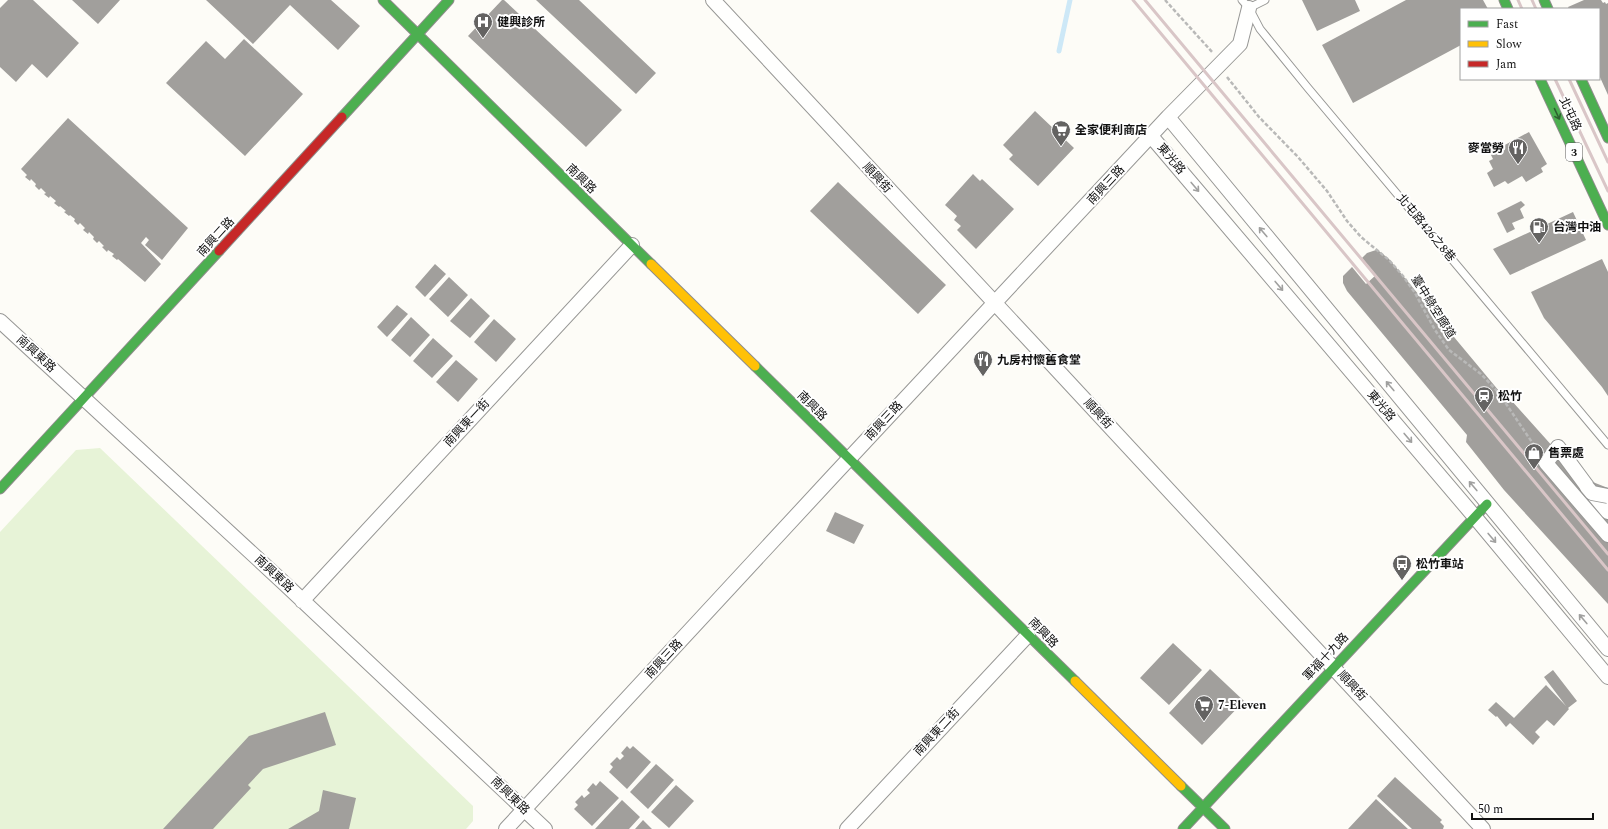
<svg xmlns="http://www.w3.org/2000/svg" width="1608" height="829" font-family="Spectral,'Noto Sans TC',serif">
<rect width="100%" height="100%" fill="#fdfcf7"/>
<!-- green -->
<path fill="#e7f3d7" d="M100 448 473 806V821L466 829H0V532L76 450Z"/>
<g fill="none" stroke-linecap="round" stroke-linejoin="round">
<!-- stream -->
<path stroke="#cde8f7" stroke-width="5" d="M1059 51 1070 0"/>
</g>
<!-- building -->
<path fill="#a19f9c" d="M8 0H33L79 43 47 78 32 64 16 82 0 67V8Z
M72 0H120L98 24Z
M206 0H331L360 26 338 50 290 5 253 44Z
M502 0H504L622 110 586 147 468 36Z
M536 0H579L656 73 636 94Z
M1302 0H1355L1360 11 1317 31Z
M1406 0H1483L1488 9H1461V45L1353 103 1322 45Z
M1584 0H1601L1603 3 1605 2 1606 4 1608 3V95L1599 75V9H1569L1568 7Z
M244 39 303 94 245 156 166 83 206 41 225 59Z
M1035 111 1074 148 1038 186 1009 159 1013 155 1003 145Z
M68 118 188 228 162 260 145 245 149 240 146 237 141 243 161 264 145 282 118 259 117 260 112 256 114 254 108 250 107 252 102 247 104 246 99 241 97 243 93 239 94 237 89 232 88 234 83 230 85 228 80 223 78 225 74 221 75 219 70 215 69 216 64 212 66 211 60 206 59 207 54 203 56 201 50 196 49 198 44 194 46 193 41 188 39 190 35 186 36 184 31 179 30 181 25 177 27 175 21 169Z
M1529 132 1547 164 1541 168 1543 172 1526 182 1522 176 1508 184 1505 181 1494 187 1487 173 1493 169 1489 161 1493 159 1490 153Z
M973 174 980 181 982 179 1014 209 976 249 957 230 961 226 954 220 957 216 945 205Z
M838 182 946 285 918 314 810 211Z
M1521 201 1525 205 1520 209 1524 218 1512 223 1515 229 1507 233 1497 213Z
M1573 212 1586 240 1510 275 1493 249Z
M1376 250 1379 251 1389 259 1504 397 1511 400 1580 477 1608 488V604L1504 490 1466 442 1467 435 1347 291 1343 283V276L1352 267 1366 284 1376 275 1362 258 1367 253Z
M1602 259 1608 272V396L1602 387 1544 318 1531 292Z
M435 264 446 274 425 297 415 287Z
M449 277 468 295 448 317 429 299Z
M471 298 490 316 470 338 450 321Z
M397 305 408 314 387 337 377 327Z
M411 317 430 335 410 357 391 340Z
M494 319 516 339 496 362 474 342Z
M433 338 453 356 432 378 413 361Z
M456 360 478 379 458 402 436 382Z
M835 512 864 525 854 544 826 531Z
M1173 643 1202 670 1169 705 1140 678Z
M1210 669 1244 701 1202 745 1169 713Z
M1553 670 1577 701 1568 708 1569 709 1554 726 1547 720 1535 732 1540 737 1533 745 1510 723 1506 727 1497 716 1496 717 1488 710 1496 702 1514 718 1546 685 1566 706 1544 677Z
M325 712 336 745 263 769 248 785 251 788 213 829H163L249 736Z
M627 746 630 749 633 746 651 762 627 789 609 772 613 767 610 764 617 757 620 760 624 756 621 753Z
M656 764 674 780 648 809 630 792Z
M1395 777 1442 820 1440 822 1444 826 1443 829H1412L1377 796Z
M600 781 619 798 592 826 574 809 578 805 575 802 582 795 584 798 590 793 587 790 593 783 596 786Z
M676 785 694 801 669 828 651 812Z
M323 790 356 798 349 829H288L319 811Z
M1376 799 1394 816 1408 829H1348Z
M622 800 640 817 629 829H595Z
M643 820 652 829H635Z"/>
<g fill="none" stroke-linecap="round" stroke-linejoin="round">
<defs>
<path id="lane" d="M1242 0 1249 8 1265 0
M1250 10 1260 29 1308 88 1608 445"/>
<path id="street" d="M713 0C969 277 1228 551 1483 829
M1168 117 1608 649
M1151 136 1474 516 1608 677
M0 321 285 584 545 829
M1608 512 1592 493 1558 447 1546 463 1608 535
M302 601 632 245
M506 829 832 477 1168 117 1240 44 1249 8
M847 829 1028 635"/>
<path id="fast" d="M383 0 651 264
M1504 0 1508 9
M1544 0 1548 9
M1540 79 1608 225
M1581 79 1608 138
M342 117 449 0
M755 366 1075 681
M0 489 219 251
M1181 786 1225 829
M1183 829 1487 504"/>
<path id="slow" d="M651 264 755 366
M1075 681 1181 786"/>
<path id="jam" d="M219 251 342 117"/>
</defs>
<!-- lane casing -->
<use href="#lane" stroke="#979795" stroke-width="9"/>
<!-- street casing -->
<use href="#street" stroke="#979795" stroke-width="16"/>
<!-- fast casing -->
<use href="#fast" stroke="#8e8d8b" stroke-width="11"/>
<!-- slow casing -->
<use href="#slow" stroke="#8e8d8b" stroke-width="11"/>
<!-- jam casing -->
<use href="#jam" stroke="#8e8d8b" stroke-width="11"/>
<!-- path -->
<path stroke="#b9b9b8" stroke-width="2.5" stroke-dasharray="4 2" stroke-linecap="butt" d="M1165 0 1213 53
M1227 77 1259 117 1298 157 1327 191 1347 221 1361 237 1389 260 1403 276 1415 293 1435 330 1449 350 1481 374 1498 392 1538 451"/>
<!-- lane -->
<use href="#lane" stroke="#fffffe" stroke-width="7"/>
<!-- street -->
<use href="#street" stroke="#fffffe" stroke-width="14"/>
<!-- fast -->
<use href="#fast" stroke="#4caf50" stroke-width="9"/>
<!-- slow -->
<use href="#slow" stroke="#ffc107" stroke-width="9"/>
<!-- jam -->
<use href="#jam" stroke="#c62828" stroke-width="9"/>
<!-- rail -->
<path stroke="#d9c6c7" stroke-width="3" d="M1133 0 1608 570
M1145 0 1608 554
M1518 0 1522 9
M1532 0 1536 9
M1555 79 1608 191
M1569 79 1608 162"/>
<defs>
<path id="street-bridge" d="M1587 487 1592 493 1608 496"/>
</defs>
<!-- street-bridge casing -->
<use href="#street-bridge" stroke="#979795" stroke-width="16" stroke-linecap="butt"/>
<!-- street-bridge -->
<use href="#street-bridge" stroke="#fffffe" stroke-width="14"/>
</g>
<!-- one-way arrows -->
<defs><path id="oneway-shaft" d="M-6 0H5M1.5-3L5.5 0L1.5 3" fill="none" stroke-width="1.6" stroke-linecap="round" stroke-linejoin="round"/></defs>
<use stroke="#2e6030" href="#oneway-shaft" transform="translate(1557 114) rotate(65)"/>
<g stroke="#a0a09f">
<use href="#oneway-shaft" transform="translate(1195 187) rotate(50)"/>
<use href="#oneway-shaft" transform="translate(1263 232) rotate(-130)"/>
<use href="#oneway-shaft" transform="translate(1279 286) rotate(50)"/>
<use href="#oneway-shaft" transform="translate(1390 386) rotate(-130)"/>
<use href="#oneway-shaft" transform="translate(1408 438) rotate(50)"/>
<use href="#oneway-shaft" transform="translate(1473 486) rotate(-130)"/>
<use href="#oneway-shaft" transform="translate(1492 538) rotate(50)"/>
<use href="#oneway-shaft" transform="translate(1583 619) rotate(-130)"/>
</g>
<!-- icons -->
<defs>
<symbol id="hospital-pin" viewBox="-11 -11 22 30"><path d="M0 17L-7.5 6A9.5 9.5 0 1 1 7.5 6Z" fill="#646362" stroke="#fff"/><path d="M-5-5h3v3.5h4V-5h3V5h-3V1.5h-4V5h-3Z" fill="#fff"/></symbol>
<symbol id="supermarket-pin" viewBox="-11 -11 22 30"><path d="M0 17L-7.5 6A9.5 9.5 0 1 1 7.5 6Z" fill="#646362" stroke="#fff"/><path d="M-6-5.5h2.5l.6 2H6L4.5 2H-2.5L-4.4-4H-6ZM-1.5 3.2a1.3 1.3 0 1 0 .1 0ZM3 3.2a1.3 1.3 0 1 0 .1 0Z" fill="#fff"/></symbol>
<symbol id="restaurant-pin" viewBox="-11 -11 22 30"><path d="M0 17L-7.5 6A9.5 9.5 0 1 1 7.5 6Z" fill="#646362" stroke="#fff"/><path d="M-5-6h1v4h1v-4h1v4h1v-4h1v5L-1.5 .5V6h-2V.5L-5-1ZM5-6V6H3V1.5H1.5Q1.5-4 5-6Z" fill="#fff"/></symbol>
<symbol id="fuel-pin" viewBox="-11 -11 22 30"><path d="M0 17L-7.5 6A9.5 9.5 0 1 1 7.5 6Z" fill="#646362" stroke="#fff"/><path d="M-5.5-6h7V0h2V4h1.3V-2.5L3-4.5l.8-.8L6-3V5H2.5V1h-1V6h-7ZM-4.2-4.7v3.2H.2V-4.7Z" fill="#fff"/></symbol>
<symbol id="station-pin" viewBox="-11 -11 22 30"><path d="M0 17L-7.5 6A9.5 9.5 0 1 1 7.5 6Z" fill="#646362" stroke="#fff"/><path d="M-3-6H3Q5-6 5-4V2Q5 4 3 4L4.5 6H3L1.5 4h-3L-3 6H-4.5L-3 4Q-5 4-5 2V-4Q-5-6-3-6ZM-3.5-4v3h7v-3ZM-3.5 1v1.5H-2V1ZM2 1v1.5H3.5V1Z" fill="#fff"/></symbol>
<symbol id="shop-pin" viewBox="-11 -11 22 30"><path d="M0 17L-7.5 6A9.5 9.5 0 1 1 7.5 6Z" fill="#646362" stroke="#fff"/><path d="M-5-2.5h2.3a2.7 3.5 0 0 1 5.4 0H5L5.5 6h-11ZM-1.5-2.5h3a1.5 2.3 0 0 0-3 0Z" fill="#fff"/></symbol>
<symbol id="bus-pin" viewBox="-11 -11 22 30"><path d="M0 17L-7.5 6A9.5 9.5 0 1 1 7.5 6Z" fill="#646362" stroke="#fff"/><path d="M-5-6H5V4H4V6H2V4H-2V6H-4V4H-5ZM-3.5-4V0h7V-4ZM-3.5 1.2v1.5H-2V1.2ZM2 1.2v1.5H3.5V1.2Z" fill="#fff"/></symbol>
</defs>
<g fill-rule="evenodd">
<use href="#hospital-pin" x="472" y="11" width="22" height="30"/>
<use href="#supermarket-pin" x="1050" y="119" width="22" height="30"/>
<use href="#restaurant-pin" x="1507" y="137" width="22" height="30"/>
<use href="#fuel-pin" x="1528" y="216" width="22" height="30"/>
<use href="#restaurant-pin" x="972" y="349" width="22" height="30"/>
<use href="#station-pin" x="1473" y="385" width="22" height="30"/>
<use href="#shop-pin" x="1523" y="442" width="22" height="30"/>
<use href="#bus-pin" x="1391" y="553" width="22" height="30"/>
<use href="#supermarket-pin" x="1193" y="694" width="22" height="30"/>
</g>
<g text-anchor="middle" dominant-baseline="central" stroke-width="4" stroke-linejoin="round" paint-order="stroke">
<!-- shield labels -->
<rect fill="#fff" stroke="#585858" stroke-width="1" x="1566" y="143" width="16" height="18" rx="3"/>
<g font-size="11" font-weight="bold" fill="#111">
<text x="1574" y="152">3</text>
</g>
<!-- poi labels -->
<g font-size="12" font-weight="bold" fill="#111" stroke="#fff" text-anchor="start">
<text x="497" y="22">健興診所</text>
<text x="1075" y="130">全家便利商店</text>
<text x="1504" y="148" text-anchor="end">麥當勞</text>
<text x="1553" y="227">台灣中油</text>
<text x="997" y="360">九房村懷舊食堂</text>
<text x="1498" y="396">松竹</text>
<text x="1548" y="453">售票處</text>
<text x="1416" y="564">松竹車站</text>
<text x="1218" y="705">7-Eleven</text>
</g>
<!-- street labels -->
<g font-size="12" fill="#111" stroke="#fff">
<text transform="translate(1570 114) rotate(65)">北屯路</text>
<text transform="translate(1171 159) rotate(50)">東光路</text>
<text transform="translate(877 178) rotate(47)">順興街</text>
<text transform="translate(581 179) rotate(44)">南興路</text>
<text transform="translate(1106 185) rotate(-47)">南興三路</text>
<text transform="translate(1426 228) rotate(50)">北屯路426之8巷</text>
<text transform="translate(216 237) rotate(-48)">南興二路</text>
<text transform="translate(1433 307) rotate(58)">臺中綠空廊道</text>
<text transform="translate(36 354) rotate(42)">南興東路</text>
<text transform="translate(812 406) rotate(45)">南興路</text>
<text transform="translate(1381 406) rotate(50)">東光路</text>
<text transform="translate(1098 414) rotate(47)">順興街</text>
<text transform="translate(884 421) rotate(-47)">南興三路</text>
<text transform="translate(467 423) rotate(-47)">南興東一街</text>
<text transform="translate(274 574) rotate(43)">南興東路</text>
<text transform="translate(1043 633) rotate(46)">南興路</text>
<text transform="translate(1326 657) rotate(-47)">軍福十九路</text>
<text transform="translate(664 659) rotate(-47)">南興三路</text>
<text transform="translate(1352 686) rotate(47)">順興街</text>
<text transform="translate(937 732) rotate(-47)">南興東二街</text>
<text transform="translate(510 796) rotate(44)">南興東路</text>
</g>
</g>
<!-- legend -->
<rect x="1460" y="8" width="140" height="72" fill="#ffffff" stroke="#a0a0a0"/>
<rect x="1468" y="21" width="20" height="6" fill="#4caf50" stroke="#a0a0a0"/>
<text x="1496" y="28" font-size="12" fill="#111111">Fast</text>
<rect x="1468" y="41" width="20" height="6" fill="#ffc107" stroke="#a0a0a0"/>
<text x="1496" y="48" font-size="12" fill="#111111">Slow</text>
<rect x="1468" y="61" width="20" height="6" fill="#c62828" stroke="#a0a0a0"/>
<text x="1496" y="68" font-size="12" fill="#111111">Jam</text>
<!-- scale -->
<path d="M1472 813v6h121v-6" fill="none" stroke="#111111" stroke-width="2"/>
<text x="1478" y="813" font-size="12" fill="#111111" stroke="#ffffff" stroke-width="3" paint-order="stroke">50 m</text>
</svg>
